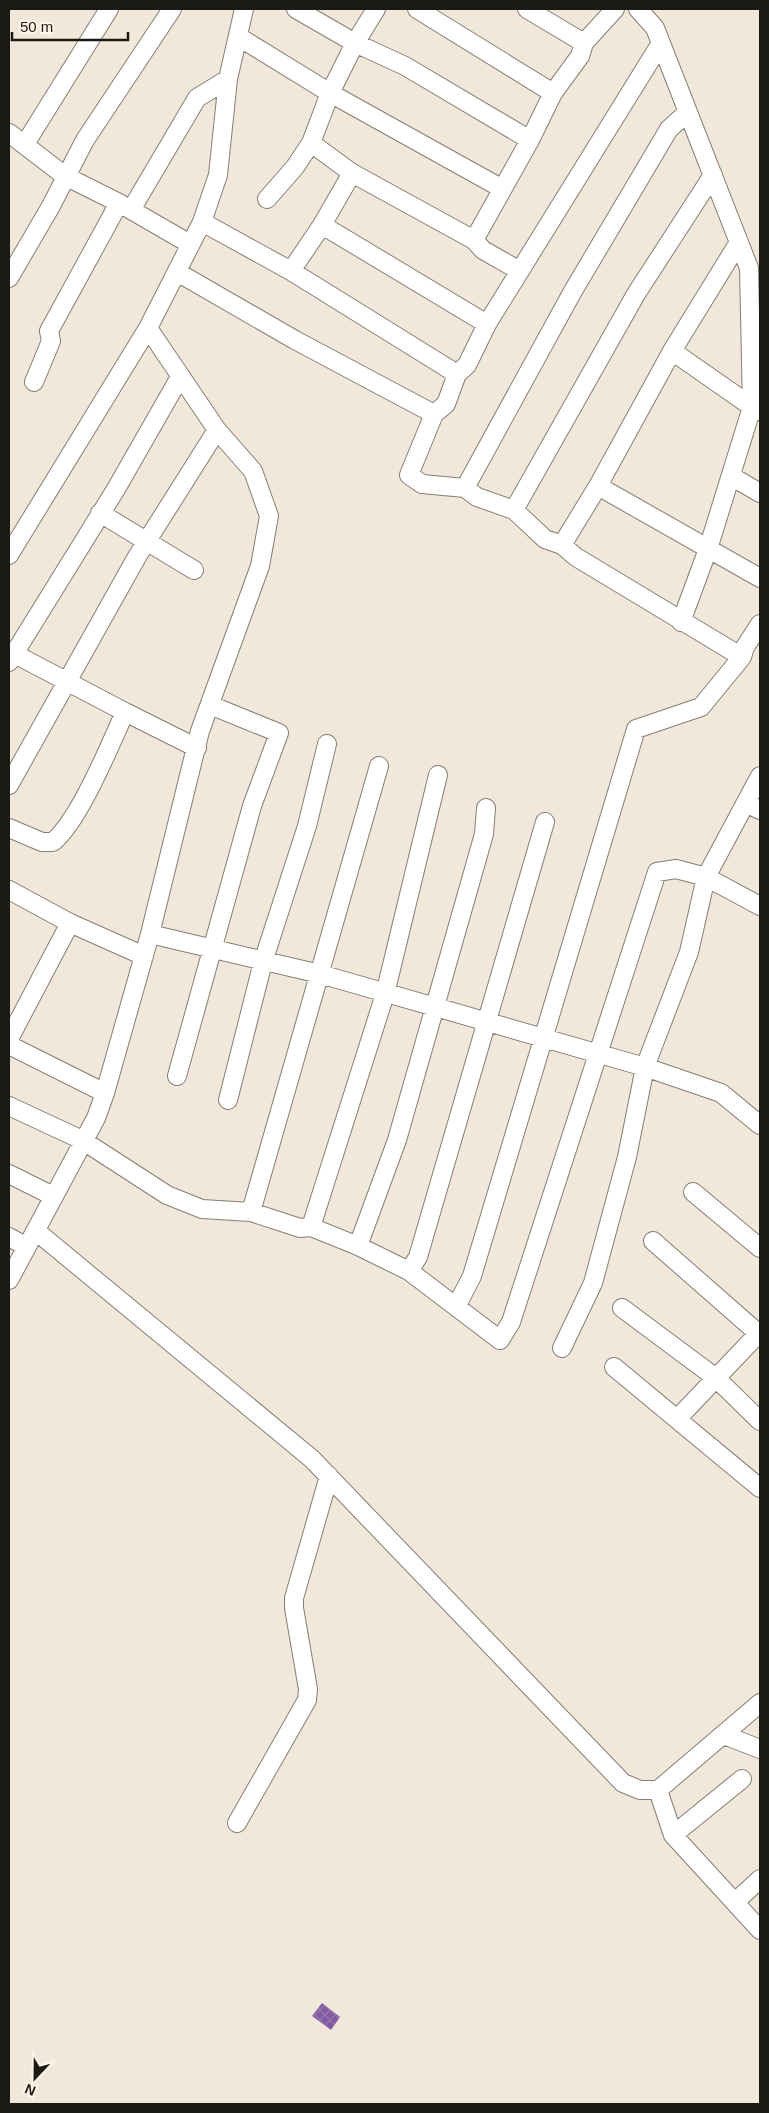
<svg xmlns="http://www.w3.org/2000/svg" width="769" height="2113" font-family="Helvetica,sans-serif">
<defs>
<pattern id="building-cross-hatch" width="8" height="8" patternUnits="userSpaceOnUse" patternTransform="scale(1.25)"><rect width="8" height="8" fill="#825aa3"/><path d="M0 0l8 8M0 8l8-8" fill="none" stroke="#9377a9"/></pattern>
</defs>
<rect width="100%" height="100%" fill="#f1e8db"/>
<!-- building -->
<path fill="url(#building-cross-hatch)" d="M322 2003 340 2017 331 2030 312 2016Z"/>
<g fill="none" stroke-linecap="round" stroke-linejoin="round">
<defs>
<path id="minor" d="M296 9 355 43 405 66 530 140
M417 9 553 93
M527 9 584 43
M638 9 655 28 749 268 752 407 708 549 681 622
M239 37 330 93 501 188
M9 133 65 176 119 203
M25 144 109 9
M352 173 474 240 483 250 520 271
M267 199 295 167 311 143 330 93 355 43 376 9
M131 210 197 98 228 79
M202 222 291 271 322 225 352 173 311 143
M322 225 487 324
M474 240 530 140 553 93 580 56 584 43 615 9
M291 271 457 374
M177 272 295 340 434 414
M9 278 51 206 85 140 172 9
M672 351 758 411
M34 382 51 341 49 331 119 203 190 244
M731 476 760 493
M598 486 760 578
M465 488 573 291 669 129 688 112
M514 510 636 294 713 175
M100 513 194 570
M562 545 598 486 672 351 739 242
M9 555 148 328
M9 651 125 712C109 747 80 819 53 842H42L9 828
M742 657 745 647 760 624
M9 662 116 489 180 377
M125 712 197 748
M9 785 138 555 217 430
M746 803 760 810
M9 890 70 923
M150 934 320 974 645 1067 721 1093 760 1125
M9 1039 70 923 144 956
M9 1045 105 1093
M177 1076 252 806 279 733 210 705
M228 1100 263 962 307 826 327 744
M9 1106 82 1140 167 1195 202 1209 251 1212 300 1228 311 1227 358 1246 409 1271 500 1340 511 1322 657 872 676 869 706 877 760 906
M9 1174 53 1196
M693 1192 760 1248
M251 1212 379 766
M311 1227 385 994 438 775
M36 1231 312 1459 623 1783 640 1790H658L760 1703
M9 1237 27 1247
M653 1241 759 1334
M358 1246 397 1140 484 834 486 808
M409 1271 418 1257 545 822
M9 1280 96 1118 105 1093 150 934 200 731 260 566 269 516 253 471 217 430 148 328 202 222 218 175 228 79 244 9
M456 1307 472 1276 636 729 701 707 742 657 576 557 562 545 545 539 514 510 477 497 465 488 422 484 409 475 434 414 446 404 457 374 467 365 487 324 661 43
M622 1308 716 1378 760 1421
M562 1348 593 1283 627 1157 645 1067 689 952 706 877 760 776
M614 1367 760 1488
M677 1419 760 1332
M724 1735 760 1749
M658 1790 673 1835 760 1930
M237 1823 307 1700 308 1689 294 1608V1598L329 1476
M673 1835 742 1779
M735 1902 760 1879"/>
</defs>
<!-- minor casing -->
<use href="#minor" stroke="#857e72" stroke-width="20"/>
<!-- minor -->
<use href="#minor" stroke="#fff" stroke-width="18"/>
</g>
<!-- border -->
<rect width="769" height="2113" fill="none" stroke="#1b1914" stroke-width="20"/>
<!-- north arrow -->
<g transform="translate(35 2078) rotate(202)" stroke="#fef5e8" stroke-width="4" paint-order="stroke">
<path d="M0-4L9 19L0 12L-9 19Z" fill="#1b1914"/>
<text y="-8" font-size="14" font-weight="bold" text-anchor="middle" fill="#1b1914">N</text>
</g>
<!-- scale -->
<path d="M12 32v8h116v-8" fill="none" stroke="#1b1914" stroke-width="2.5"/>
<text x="20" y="32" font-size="15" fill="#1b1914" stroke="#fef5e8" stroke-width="4" paint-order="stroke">50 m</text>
</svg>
